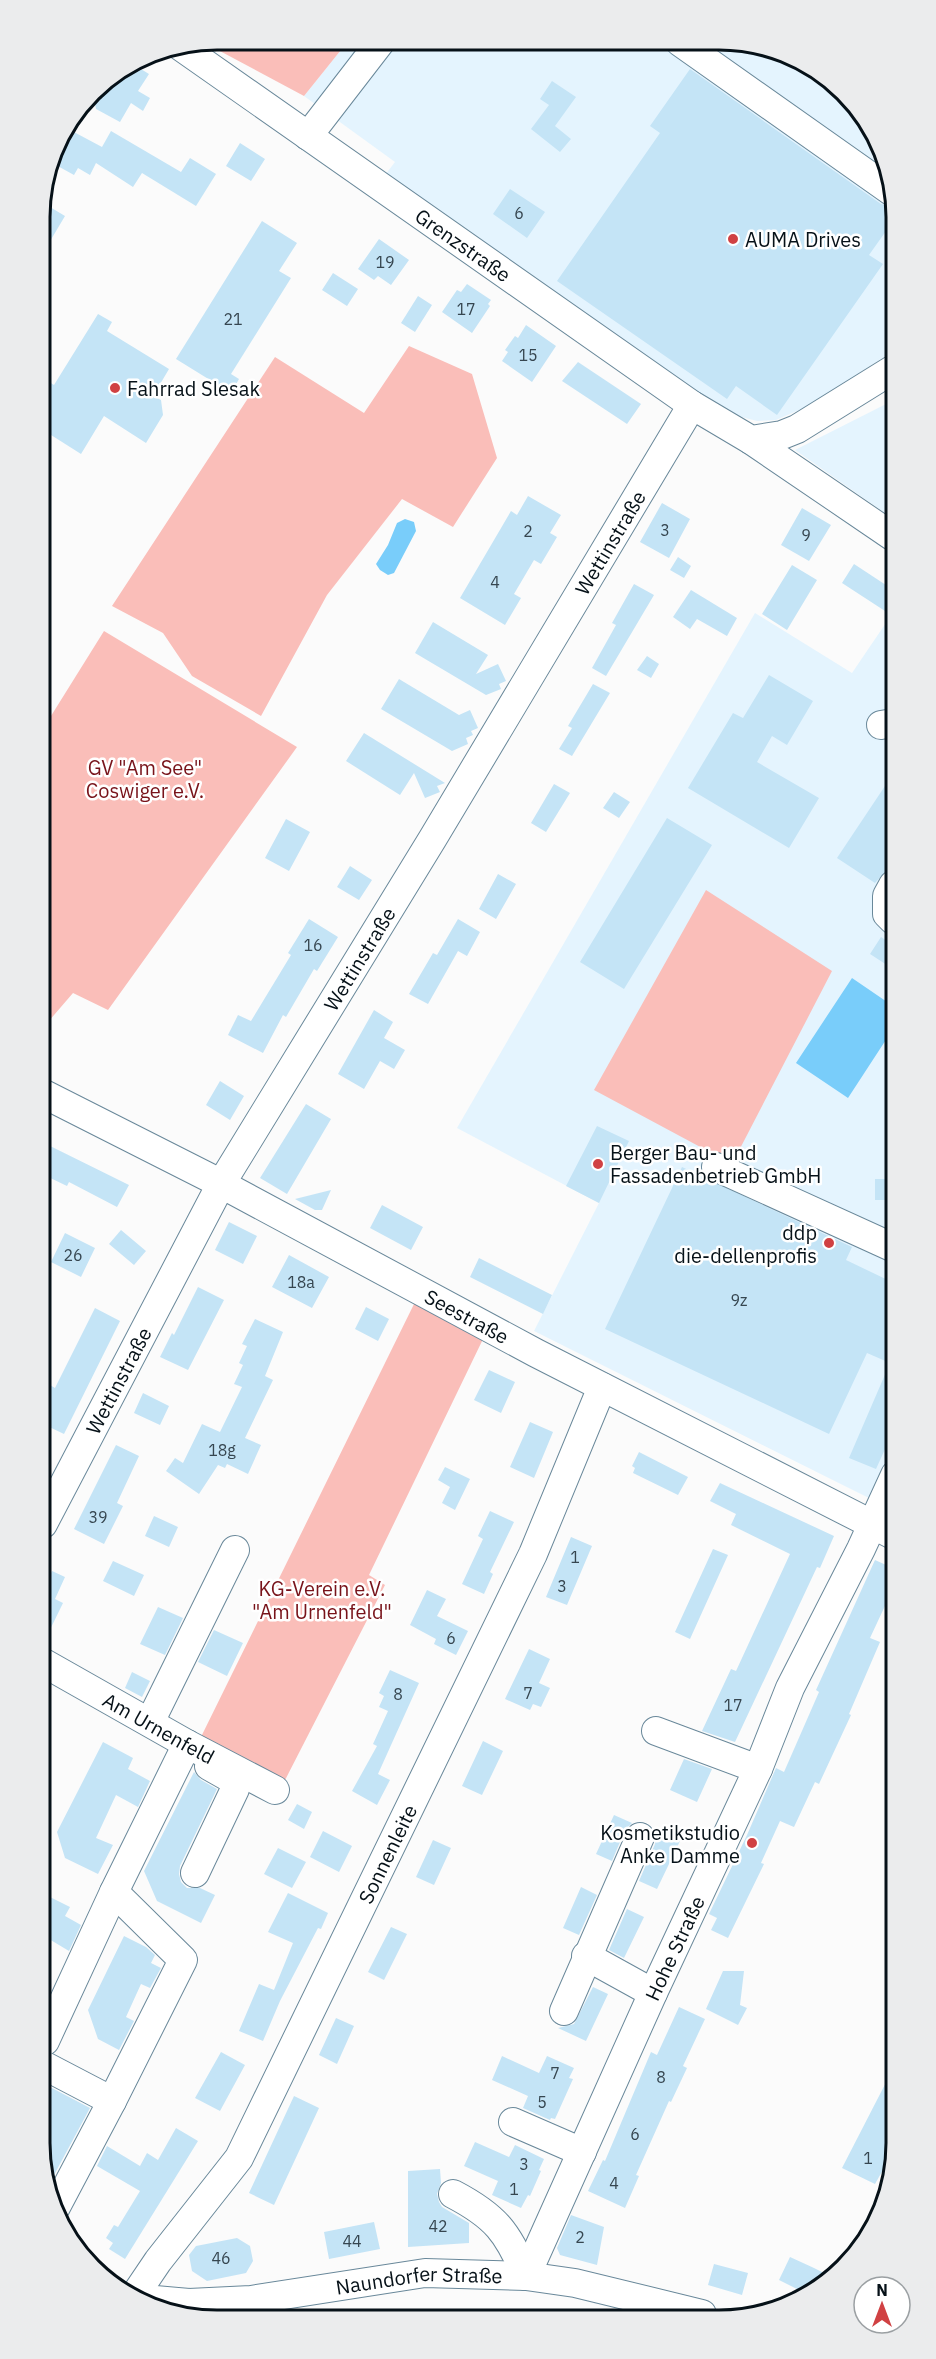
<svg xmlns="http://www.w3.org/2000/svg" width="936" height="2359" font-family="'IBM Plex Sans',sans-serif">
<rect width="100%" height="100%" fill="#fbfbfb"/>
<!-- built -->
<path fill="#e4f4fe" d="M349 40 753 42 766 49 849 98 873 128 891 171 892 352 806 407 776 420 757 421 738 416 722 409 385 175 395 162 304 96Z
M892 401V518L795 450Z
M755 613 852 673 892 614 895 1511 534 1331 599 1203 457 1128Z"/>
<!-- green -->
<path fill="#fabeb9" d="M217 39 349 40 304 96 203 42Z
M409 346 472 374 497 458 453 527 402 499 327 595 261 716 192 676 163 633 112 606 275 357 364 413Z
M104 631 297 747 108 1010 73 993 42 1029 41 732Z
M706 890 832 971 732 1164 594 1090Z
M416 1300 484 1337 369 1575 385 1585 282 1786 199 1741Z"/>
<!-- water -->
<path fill="#79cdfa" d="M405 519 414 522 416 531 394 573 388 575 380 570 376 564 388 545 397 523Z
M852 978 893 1006V1029L848 1098 796 1063Z"/>
<!-- building -->
<path fill="#c4e4f6" d="M131 63 149 74 138 91 150 98 143 111 131 103 120 122 96 109 93 93 100 83Z
M690 69 881 204 891 207V224L869 255 883 264 777 415 736 386 727 399 557 281 660 133 650 126Z
M552 81 576 97 555 126 571 139 560 152 531 129 549 105 540 99Z
M72 131 102 147 111 131 181 172 190 158 216 174 196 206 142 173 133 187 96 163 90 175 78 168 74 175 54 164Z
M240 143 265 159 251 181 226 166Z
M510 189 545 212 527 238 493 214Z
M40 201 65 216 40 258 39 205Z
M262 221 297 243 279 271 291 278 231 374 239 379 231 393 176 359Z
M379 239 409 260 391 285 378 276 374 280 358 269Z
M333 273 358 289 347 306 322 290Z
M467 284 491 300 488 304 490 306 472 333 442 312 457 290 461 292Z
M418 296 432 305 415 332 401 323Z
M98 314 112 322 107 331 169 369 153 396 161 400 163 415 146 443 104 416 81 454 40 428V376L54 385Z
M526 325 556 346 532 382 502 361 508 352 505 350 515 336 518 338Z
M578 362 641 404 627 424 562 381Z
M528 496 561 515 550 533 557 537 541 564 534 560 514 594 521 598 505 625 460 598 511 511 517 515Z
M662 503 690 519 669 558 640 542Z
M802 508 831 525 809 561 781 545Z
M678 557 691 566 684 578 670 570Z
M854 564 892 589V600L885 611 842 583Z
M792 565 817 580 787 630 762 614Z
M634 584 654 595 606 676 592 668 616 625 612 623Z
M691 590 737 618 727 636 697 619 690 629 673 617Z
M433 622 488 655 476 674 498 664 506 681 499 684 501 689 486 695 415 653Z
M647 656 659 664 651 678 637 670Z
M769 675 813 701 787 745 772 736 757 762 819 798 789 848 688 788 733 713 743 718Z
M399 679 459 715 470 710 478 728 471 731 473 735 466 738 468 744 452 751 381 709Z
M593 684 610 693 572 756 559 749 572 728 568 726Z
M364 733 445 783 437 786 440 792 425 798 414 773 400 795 346 761Z
M893 774V863L875 883 837 858Z
M554 784 570 793 546 832 531 823Z
M614 792 630 802 619 818 603 808Z
M667 818 712 845 624 989 580 962Z
M286 819 310 832 289 871 265 858Z
M350 866 372 880 359 900 337 887Z
M498 874 516 884 496 919 479 909Z
M309 919 338 937 317 971 314 969 286 1017 283 1015 263 1053 228 1035 238 1015 251 1021 291 955 288 953Z
M458 919 480 932 467 956 458 951 428 1004 409 994 433 953 437 955Z
M881 937 893 945V969L870 954Z
M374 1010 393 1022 384 1038 405 1050 394 1069 380 1061 364 1089 338 1074Z
M220 1081 244 1096 230 1120 206 1105Z
M306 1104 331 1119 287 1194 260 1178Z
M597 1126 629 1141 599 1203 566 1186Z
M42 1142 129 1185 117 1207 69 1182 67 1186 42 1174Z
M682 1167 852 1247 846 1260 894 1283 895 1427 876 1469 849 1458 890 1363 867 1353 829 1434 605 1329Z
M875 1179H894V1200H875Z
M331 1190 322 1210H315L295 1199Z
M382 1205 423 1227 411 1250 370 1228Z
M229 1222 257 1236 243 1264 215 1250Z
M121 1230 146 1251 134 1265 109 1244Z
M65 1233 95 1248 81 1277 51 1262Z
M289 1255 329 1277 312 1308 272 1287Z
M479 1258 552 1295 543 1314 470 1277Z
M198 1287 224 1300 188 1370 160 1357 172 1333 174 1335Z
M366 1307 389 1319 378 1341 355 1329Z
M95 1308 120 1321 64 1434 43 1424V1381L55 1388Z
M255 1319 283 1332 265 1376 273 1380 245 1438 261 1445 248 1474 227 1464 225 1468 218 1465 199 1494 166 1471 175 1458 183 1463 202 1424 220 1432 242 1387 234 1384 243 1365 239 1363 247 1346 242 1344Z
M489 1370 515 1382 501 1413 474 1400Z
M143 1393 169 1406 160 1425 134 1413Z
M530 1422 553 1432 534 1478 510 1467Z
M116 1445 139 1456 117 1503 123 1506 104 1544 74 1529Z
M639 1452 688 1477 678 1495 633 1473 635 1468 632 1466Z
M445 1467 470 1479 455 1510 442 1503 450 1487 438 1480Z
M720 1483 834 1536 820 1568 817 1567 735 1742 702 1731 731 1669 736 1671 790 1554 731 1525 736 1514 710 1501Z
M490 1511 514 1522 490 1572 493 1574 484 1594 462 1584 483 1539 478 1536Z
M154 1516 178 1527 169 1547 145 1536Z
M571 1537 592 1546 567 1605 546 1597Z
M713 1549 728 1555 690 1639 675 1632Z
M875 1560 895 1569V1595L891 1593 870 1638 880 1642 849 1714 851 1715 819 1784 815 1782 794 1827 780 1821 761 1863 764 1864 728 1938 711 1930 717 1918 709 1914 747 1835 776 1768 784 1772 819 1692 816 1690Z
M113 1561 144 1575 134 1596 103 1581Z
M52 1571 65 1577 55 1599 63 1603 43 1644V1590Z
M427 1590 446 1599 437 1616 468 1631 456 1655 434 1644 436 1639 410 1625Z
M158 1607 183 1618 165 1655 140 1644Z
M214 1630 243 1643 227 1676 198 1662Z
M529 1649 550 1659 539 1683 550 1688 541 1707 533 1704 530 1710 505 1699Z
M390 1670 419 1683 378 1774 390 1780 377 1805 352 1791 377 1746 373 1744 388 1711 379 1707 384 1696 379 1693Z
M132 1672 150 1681 142 1697 125 1688Z
M483 1741 503 1751 482 1795 462 1786Z
M103 1742 133 1758 128 1769 150 1781 138 1807 116 1795 96 1838 113 1845 98 1874 65 1858 57 1832Z
M684 1759 712 1769 697 1802 670 1790Z
M194 1772 201 1780 217 1789 180 1866 179 1874 181 1882 187 1888H200L215 1895 201 1923 157 1901 144 1871Z
M297 1804 312 1812 304 1829 288 1820Z
M614 1815 632 1823 625 1830 612 1861 596 1854Z
M654 1829 680 1841 657 1889 639 1881 655 1844 656 1836Z
M323 1831 352 1846 339 1872 310 1857Z
M433 1840 451 1848 434 1885 416 1877Z
M278 1848 306 1862 292 1888 264 1874Z
M581 1887 597 1895 579 1935 563 1928Z
M288 1893 328 1913 321 1929 318 1928 280 2001 263 2041 239 2031 259 1984 274 1990 293 1943 268 1932Z
M44 1894 70 1907 65 1916 81 1925 69 1951 44 1936Z
M627 1909 644 1917 624 1958 609 1950Z
M391 1927 407 1934 384 1980 368 1972Z
M124 1936 146 1947 155 1955 151 1963 161 1968 150 1988 141 1984 126 2017 134 2021 119 2050 98 2039 88 2010Z
M723 1971H744L740 2005 747 2008 738 2025 706 2009Z
M593 1987 608 1994 586 2041 558 2028 574 2024Z
M679 2007 705 2019 683 2066 687 2068 671 2102 669 2101 636 2175 639 2176 625 2208 588 2191 603 2160 605 2161 651 2052 657 2055Z
M336 2018 354 2026 337 2064 319 2055Z
M221 2052 245 2065 220 2111 195 2098Z
M502 2056 539 2073 547 2056 574 2068 569 2078 573 2079 555 2119 551 2118 550 2120 523 2108 528 2096 492 2080Z
M896 2063 897 2145 875 2184 842 2168Z
M50 2087 90 2108 46 2190 45 2124 51 2111 45 2108V2098Z
M294 2096 319 2108 274 2205 249 2193Z
M176 2128 198 2141 125 2259 109 2249 113 2243 106 2238 114 2225 118 2227 140 2191 97 2166 107 2146 140 2166 147 2153 158 2160Z
M475 2142 509 2157 515 2145 544 2159 539 2170 541 2171 530 2196 528 2195 521 2208 492 2195 498 2181 464 2166Z
M440 2169 441 2183 437 2194 439 2202 442 2207 469 2223V2243L408 2247V2171Z
M571 2215 604 2227 597 2265 560 2255 557 2248Z
M374 2222 380 2249 329 2259 324 2232Z
M237 2238 250 2246 253 2261 246 2273 207 2281 192 2271 189 2255 196 2246Z
M790 2257 814 2268 832 2277 810 2295 803 2292 779 2280Z
M714 2264 748 2273 742 2295 708 2285Z"/>
<g fill="none" stroke-linecap="round" stroke-linejoin="round">
<defs>
<g id="minor">
<path d="M680 42 891 191"/>
<path id="s1" d="M180 46 692 405 751 440 782 435 797 429 892 370"/>
<path d="M308 136 382 40"/>
<path d="M751 440 892 536"/>
<path d="M881 725 893 723"/>
<path d="M893 885 887 896V914L893 920"/>
<path id="s2" d="M42 1093 212 1179 536 1353 895 1536"/>
<path d="M716 1167 894 1248"/>
<path id="s3" d="M43 1524 221 1184 433 838 692 405"/>
<path id="s4" d="M44 1663 187 1744 275 1790"/>
<path d="M150 1722 235 1550"/>
<path d="M656 1731 758 1769"/>
<path d="M195 1873 235 1789 232 1779 209 1766"/>
<path d="M586 1956 653 1993"/>
<path d="M564 2011 640 1837"/>
<path d="M45 2041 114 1892 187 1744"/>
<path d="M45 2066 112 2101"/>
<path d="M513 2122 582 2152"/>
<path d="M453 2194C495 2216 508 2232 526 2276"/>
<path d="M56 2207 112 2101 183 1960 114 1892"/>
<path id="s5" d="M526 2276 653 1993 758 1769 790 1688 861 1549 895 1475"/>
<path id="s6" d="M133 2298 158 2261 239 2158 533 1554 602 1387"/>
<path id="s7" d="M133 2298 189 2303 251 2300 425 2273 526 2276 575 2283 702 2314"/>
</g>
</defs>
<!-- minor casing -->
<use href="#minor" stroke="#69889a" stroke-width="30"/>
<!-- minor -->
<use href="#minor" stroke="#fff" stroke-width="28"/>
</g>
<!-- markers -->
<g fill="#d04143" stroke="#fff" stroke-width="2">
<circle cx="733" cy="239" r="6"/>
<circle cx="115" cy="388" r="6"/>
<circle cx="598" cy="1164" r="6"/>
<circle cx="829" cy="1243" r="6"/>
<circle cx="752" cy="1843" r="6"/>
</g>
<g text-anchor="middle" dominant-baseline="central" stroke-width="5" stroke-linejoin="round" paint-order="stroke">
<!-- number labels -->
<g font-size="16" fill="#364650">
<text x="519" y="213">6</text>
<text x="385" y="262">19</text>
<text x="466" y="309">17</text>
<text x="233" y="319">21</text>
<text x="528" y="355">15</text>
<text x="665" y="530">3</text>
<text x="528" y="531">2</text>
<text x="806" y="535">9</text>
<text x="495" y="582">4</text>
<text x="313" y="945">16</text>
<text x="73" y="1255">26</text>
<text x="301" y="1282">18a</text>
<text x="739" y="1300">9z</text>
<text x="222" y="1450">18g</text>
<text x="98" y="1517">39</text>
<text x="575" y="1557">1</text>
<text x="562" y="1586">3</text>
<text x="451" y="1638">6</text>
<text x="528" y="1693">7</text>
<text x="398" y="1694">8</text>
<text x="733" y="1705">17</text>
<text x="555" y="2073">7</text>
<text x="661" y="2077">8</text>
<text x="542" y="2102">5</text>
<text x="635" y="2134">6</text>
<text x="868" y="2158">1</text>
<text x="524" y="2164">3</text>
<text x="614" y="2183">4</text>
<text x="514" y="2189">1</text>
<text x="438" y="2226">42</text>
<text x="580" y="2237">2</text>
<text x="352" y="2241">44</text>
<text x="221" y="2258">46</text>
</g>
<!-- poi labels -->
<g font-size="20" fill="#061118" stroke="#fff" text-anchor="start">
<text x="745" y="239">AUMA Drives</text>
<text x="127" y="388">Fahrrad Slesak</text>
<text x="610" y="1152">Berger Bau- und<tspan x="610" dy="23">Fassadenbetrieb GmbH</tspan></text>
<text x="817" y="1232" text-anchor="end">ddp<tspan x="817" dy="23">die-dellenprofis</tspan></text>
<text x="740" y="1832" text-anchor="end">Kosmetikstudio<tspan x="740" dy="23">Anke Damme</tspan></text>
</g>
<!-- street labels -->
<g font-size="20" fill="#061118" stroke="#fff">
<text stroke="none"><textPath href="#s1" startOffset="346">Grenzstraße</textPath></text>
<text stroke="none"><textPath href="#s3" startOffset="1134">Wettinstraße</textPath></text>
<text stroke="none"><textPath href="#s3" startOffset="648">Wettinstraße</textPath></text>
<text stroke="none"><textPath href="#s2" startOffset="480">Seestraße</textPath></text>
<text stroke="none"><textPath href="#s3" startOffset="162">Wettinstraße</textPath></text>
<text stroke="none"><textPath href="#s4" startOffset="132">Am Urnenfeld</textPath></text>
<text stroke="none"><textPath href="#s6" startOffset="514">Sonnenleite</textPath></text>
<text stroke="none"><textPath href="#s5" startOffset="360">Hohe Straße</textPath></text>
<text stroke="none"><textPath href="#s7" startOffset="288">Naundorfer Straße</textPath></text>
</g>
<!-- park labels -->
<g font-size="20" fill="#78131a" stroke="#fff">
<text x="145" y="767">GV "Am See"<tspan x="145" dy="23">Coswiger e.V.</tspan></text>
<text x="322" y="1588">KG-Verein e.V.<tspan x="322" dy="23">"Am Urnenfeld"</tspan></text>
</g>
</g>
<!-- crop -->
<path d="M0 0H936V2359H0ZM217 50H719A167 167 0 0 1 886 217V2143A167 167 0 0 1 719 2310H217A167 167 0 0 1 50 2143V217A167 167 0 0 1 217 50Z" fill="#ebeced" fill-rule="evenodd"/>
<path fill="none" stroke="#061118" stroke-width="3" d="M217 50H719A167 167 0 0 1 886 217V2143A167 167 0 0 1 719 2310H217A167 167 0 0 1 50 2143V217A167 167 0 0 1 217 50Z"/>
<!-- north arrow -->
<g transform="translate(882 2305)"><circle r="28" fill="#ffffff" stroke="#9ba0a3" stroke-width="1.5"/>
<path d="M0-4.5L10 22L0 15L-10 22Z" fill="#d04143"/>
<text y="-9" font-size="16" font-weight="bold" text-anchor="middle" fill="#061118">N</text>
</g>
</svg>
